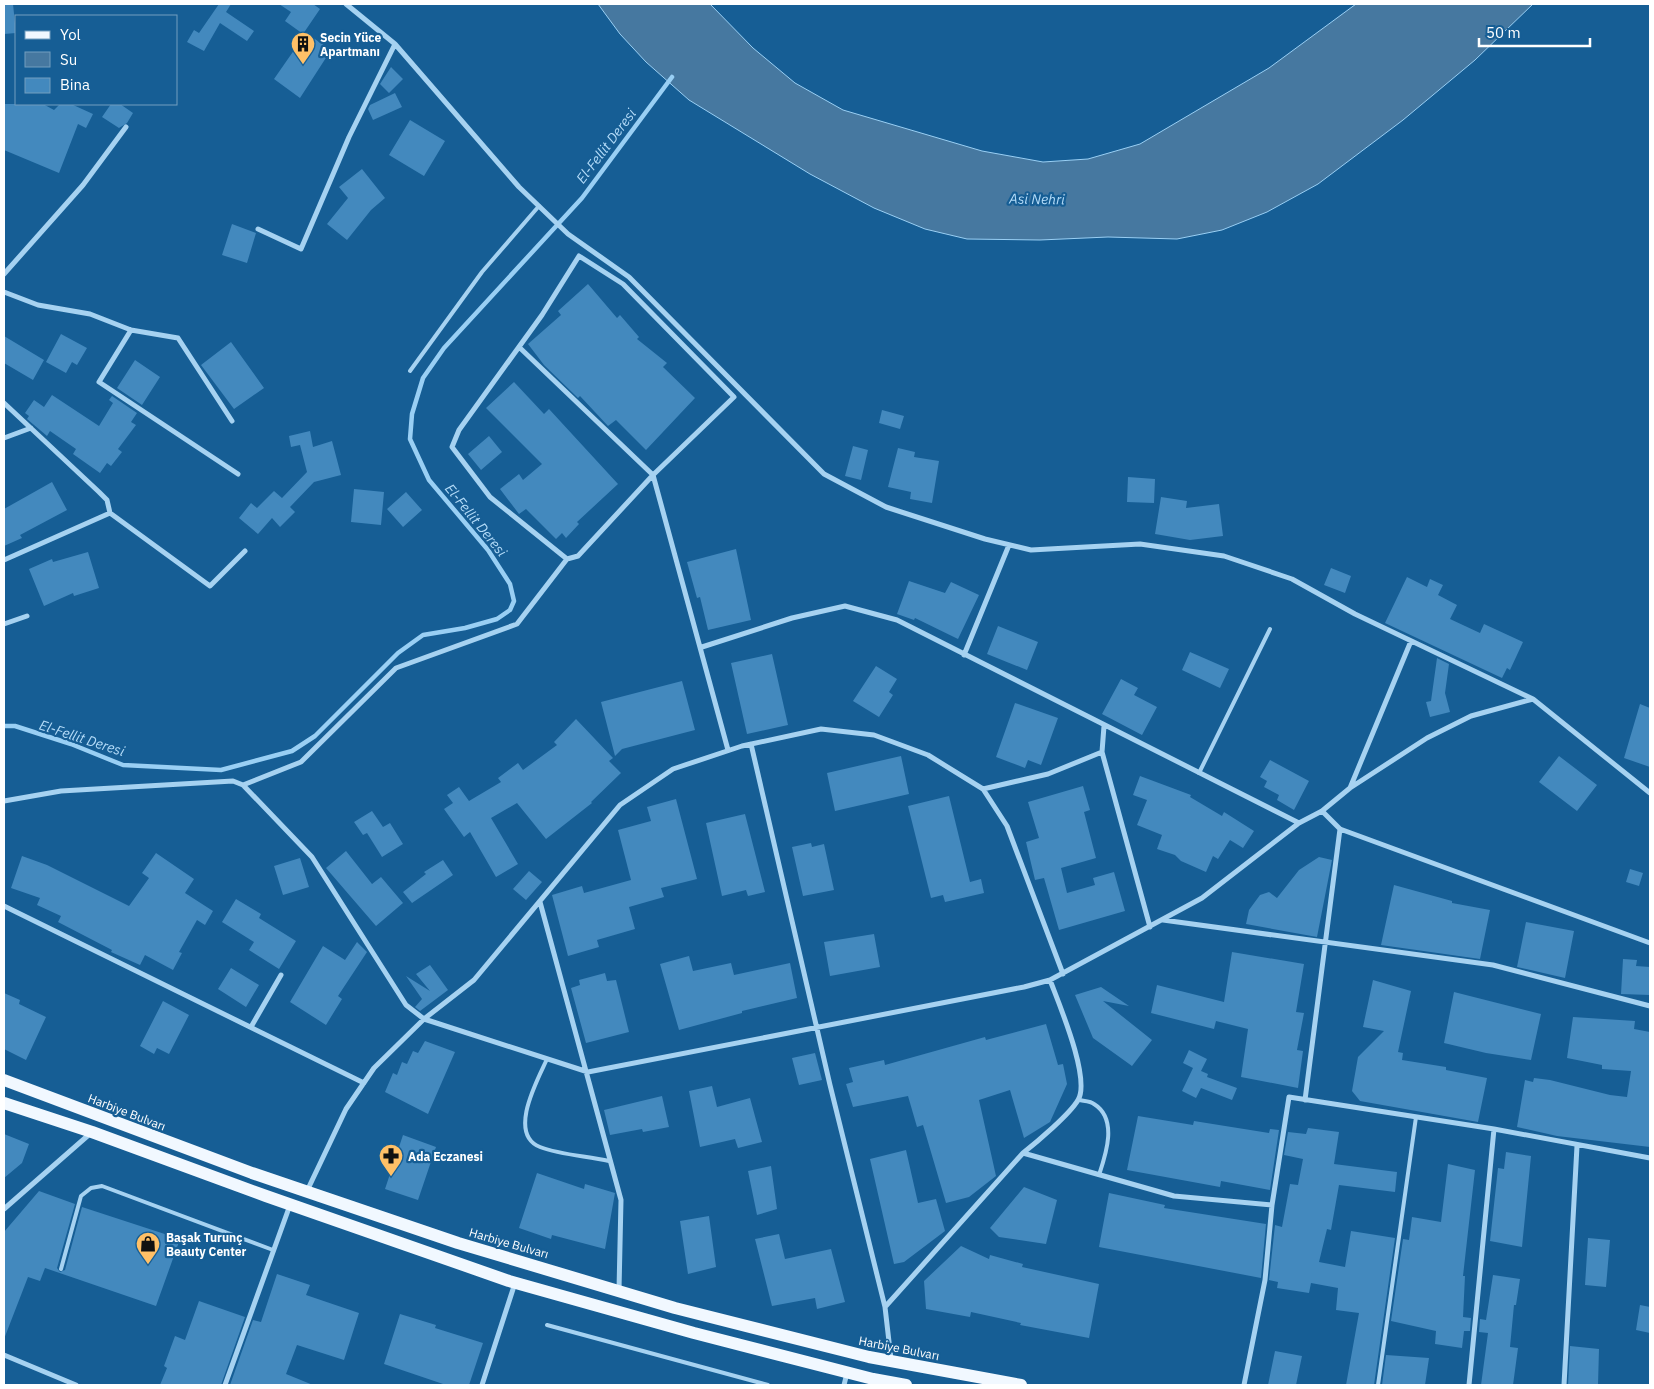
<svg xmlns="http://www.w3.org/2000/svg" width="1654" height="1389" font-family="'IBM Plex Sans',sans-serif">
<rect width="100%" height="100%" fill="#165e95"/>
<!-- water -->
<path fill="#4678a0" stroke="#99cff4" d="M598 4H710L753 48 795 83 843 110 982 151 1043 162 1088 159 1140 144 1269 68 1356 4H1533L1475 60 1403 120 1318 184 1267 212 1222 230 1177 239 1108 237 1040 240 967 239 925 229 874 208 810 174 689 100 646 62 620 34Z"/>
<g fill="none" stroke-linecap="round" stroke-linejoin="round">
<!-- stream -->
<path stroke="#99cff4" stroke-width="4.5" d="M4 726H15L71 744 123 765 221 770 292 751 315 736 398 653 423 635 465 628 497 619 510 610 514 601 510 584 488 550 429 480 410 439 412 414 423 378 444 348 582 198 672 77"/>
</g>
<!-- building -->
<path fill="#4389be" d="M4 4H13L16 33 4 34Z
M219 4H231L226 12 254 31 247 41 220 23 204 51 187 42 194 30 199 33Z
M279 4H313L320 9 303 34 285 21 291 12Z
M306 33 331 50 300 98 274 79Z
M391 67 403 79 389 93 380 84Z
M395 93 402 107 373 120 368 109 370 105Z
M4 104H43L54 110 60 104H71L93 114 86 128 78 124 59 173 4 150Z
M111 104H120L133 113 127 123 119 128 102 117Z
M410 120 445 141 424 176 389 155Z
M362 169 385 198 371 210 347 240 327 224 348 198 339 187Z
M232 224 256 233 247 263 222 255Z
M588 284 617 318 620 315 639 337 637 339 667 363 663 367 695 398 646 450 616 420 608 426 580 396 578 398 544 365 528 344 561 315 558 311Z
M61 334 87 348 77 365 72 362 66 373 46 362Z
M4 336 44 360 33 380 4 363Z
M231 342 264 388 234 409 201 365Z
M135 360 160 377 142 405 117 388Z
M514 382 544 414 549 409 618 484 577 522 579 524 566 538 562 533 556 539 526 509 519 514 500 489 519 474 523 480 542 464 486 408Z
M52 395 99 426 113 403 109 400 112 396 137 413 131 422 136 425 118 449 122 452 111 466 107 463 100 473 73 454 76 449 50 431 47 436 27 419 29 416 25 413 34 400 44 407Z
M882 410 904 416 900 429 879 423Z
M310 431 313 447 332 441 341 475 314 482 290 507 295 512 280 527 272 518 258 534 239 518 251 503 257 508 274 491 282 498 307 472 300 445 291 447 289 436Z
M489 436 502 452 481 470 468 454Z
M853 446 868 450 861 480 845 476Z
M898 448 915 452 914 457 939 461 932 503 910 499 911 492 888 487Z
M1128 477 1155 479 1154 503 1127 502Z
M52 482 67 510 20 535 22 538 4 546V509Z
M354 489 384 492 381 525 351 522Z
M406 492 422 510 403 527 387 509Z
M1161 497 1187 501 1186 508 1219 504 1223 536 1190 540 1155 534Z
M736 549 751 620 708 630 700 597 697 598 687 562Z
M88 552 99 588 74 596 73 593 44 606 29 569 52 559 53 562Z
M1331 568 1351 576 1345 593 1324 585Z
M1407 577 1427 587 1430 579 1443 585 1438 595 1457 605 1450 619 1480 633 1484 624 1523 642 1510 670 1507 668 1502 678 1385 623Z
M909 581 945 593 951 582 979 595 958 639 915 618 914 620 897 614Z
M998 626 1038 642 1027 670 987 654Z
M1190 652 1229 669 1220 688 1182 670Z
M772 654 788 725 747 734 731 663Z
M1437 658 1449 664 1445 693 1450 712 1430 717 1426 702 1431 701Z
M876 666 897 679 889 692 893 695 879 717 853 701Z
M1121 679 1138 688 1134 695 1157 707 1142 735 1102 714Z
M682 681 695 730 622 749 615 756 601 702Z
M1015 703 1058 718 1041 765 1028 760 1025 768 996 757Z
M1640 704 1650 708V767L1624 758Z
M576 719 613 758 609 761 621 773 591 802 592 803 546 839 517 803 491 818 518 864 496 877 470 832 464 837 444 809 453 803 447 795 459 787 469 801 501 782 498 778 518 763 523 770 557 745 554 742Z
M901 756 909 794 835 811 827 773Z
M1559 756 1597 785 1577 811 1539 782Z
M1270 760 1309 781 1294 810 1277 800 1279 795 1264 787 1267 781 1260 777Z
M1140 776 1191 795 1190 797 1222 816 1224 812 1254 831 1243 848 1230 840 1218 859 1213 856 1206 872 1181 861 1175 855 1157 849 1162 835 1137 825 1147 800 1133 795Z
M1083 786 1090 810 1084 812 1096 858 1061 868 1067 893 1095 885 1093 878 1114 872 1125 911 1059 930 1044 878 1035 880 1026 842 1039 838 1028 802Z
M949 796 970 882 981 879 984 893 945 902 943 895 931 898 908 806Z
M676 799 697 879 661 888 664 897 629 907 635 929 597 940 599 947 568 956 552 895 582 886 584 893 631 880 618 830 651 821 647 807Z
M372 811 383 827 390 823 403 844 382 857 367 833 363 835 354 822Z
M745 814 765 892 748 896 746 890 722 896 706 823Z
M811 843 812 847 824 844 834 890 803 896 792 847Z
M346 851 372 884 381 877 403 903 376 926 326 868Z
M156 853 194 879 185 893 213 911 205 925 197 920 179 952 182 953 173 970 145 955 140 965 111 952 112 950 58 922 61 916 37 905 40 898 11 888 22 856 47 865 129 906 149 878 142 873Z
M1319 857 1332 860 1317 937 1246 924 1249 910 1260 895 1269 892 1277 898 1299 870Z
M300 858 309 887 283 895 274 866Z
M443 860 453 875 412 903 403 892 426 874 424 872Z
M1630 869 1643 873 1639 886 1626 882Z
M529 871 542 882 526 900 513 889Z
M1394 885 1452 901V903L1490 910 1480 959 1381 945Z
M236 899 261 914 259 918 296 941 279 969 249 950 254 942 222 922Z
M1526 922 1574 931 1565 978 1517 967Z
M874 934 880 967 830 976 824 942Z
M357 942 367 952 338 996 342 999 326 1025 290 1002 323 946 345 960Z
M1232 952 1304 964 1296 1012 1304 1013 1297 1050 1303 1051 1298 1088 1241 1077 1248 1029 1216 1021 1214 1029 1151 1013 1157 985 1224 1002Z
M689 956 693 971 731 963 734 975 790 963 797 998 742 1011V1013L679 1030 660 964Z
M1623 959 1637 960 1636 966 1650 967V995L1621 994Z
M430 965 448 990 420 1011 415 1007 422 999 406 976 430 991 416 974Z
M231 968 259 985 246 1007 218 989Z
M605 973 607 981 616 980 629 1032 586 1043 571 988 580 985 579 980Z
M1373 980 1411 991 1398 1052 1403 1053 1402 1060 1446 1067V1070L1487 1078 1478 1122 1360 1101 1352 1091 1358 1057 1384 1031 1363 1027Z
M1101 987 1129 1006 1103 1001 1152 1040 1132 1066 1093 1038 1075 995Z
M1454 992 1541 1014 1531 1060 1486 1053 1444 1043Z
M4 993 20 1000 19 1004 46 1017 26 1060 4 1049Z
M163 1001 189 1015 169 1054 157 1048 154 1054 140 1046Z
M1573 1017 1635 1021 1634 1029 1650 1032V1147L1557 1136 1517 1127 1525 1080 1533 1082 1534 1078 1550 1080 1610 1095 1627 1097 1631 1071 1602 1069V1065L1567 1058Z
M1046 1024 1058 1065 1063 1064 1067 1084 1050 1122 1024 1138 1010 1090 979 1100 996 1176 969 1197 946 1203 923 1125 917 1127 908 1096 853 1107 846 1084 853 1082 849 1068 884 1060 885 1065 985 1037 986 1040Z
M425 1041 455 1052 428 1114 385 1092 393 1073 397 1075 402 1062 407 1064 413 1051 418 1053Z
M1189 1050 1207 1059 1201 1071 1208 1074 1207 1077 1237 1088 1232 1100 1201 1088 1196 1098 1182 1091 1193 1068 1183 1063Z
M815 1053 822 1080 799 1085 792 1058Z
M712 1086 717 1107 750 1098 762 1142 738 1148 735 1139 700 1147 689 1091Z
M662 1096 669 1127 643 1132 642 1129 610 1135 604 1110Z
M1138 1116 1193 1125 1194 1121 1269 1133 1270 1129 1279 1130 1270 1190 1221 1181 1220 1187 1127 1170Z
M1308 1128 1339 1132 1334 1164 1397 1172 1395 1192 1339 1185 1331 1230 1327 1229 1319 1262 1345 1267 1351 1231 1395 1238 1374 1385H1346L1359 1313 1336 1310 1338 1288 1311 1283 1309 1293 1277 1288 1278 1282 1269 1280 1275 1225 1282 1227 1290 1184 1298 1185 1303 1159 1284 1155 1288 1132 1306 1134Z
M4 1134 29 1144 22 1163 4 1178Z
M403 1135 436 1147 418 1200 385 1189Z
M906 1150 918 1203 936 1199 945 1231 904 1262 894 1264 870 1159Z
M1506 1152 1531 1156 1522 1247 1490 1241 1498 1168 1504 1169Z
M1448 1164 1475 1170 1463 1276H1465L1463 1317 1471 1318 1470 1331H1464L1462 1348 1435 1344 1436 1331 1391 1321 1403 1239 1409 1240 1412 1217 1441 1222Z
M771 1166 777 1209 757 1215 748 1171Z
M537 1173 584 1189 585 1184 615 1193 605 1249 552 1235 551 1239 519 1228Z
M1024 1187 1057 1200 1046 1244 999 1237 990 1228Z
M39 1191 75 1204 57 1268 60 1272 65 1270 82 1207 180 1239 156 1306 45 1268 40 1281 28 1277 4 1339V1232Z
M1109 1193 1165 1205 1164 1208 1266 1224 1261 1278 1099 1247Z
M709 1216 716 1267 688 1274 680 1221Z
M779 1234 785 1259 831 1249 845 1302 817 1309 815 1298 772 1306 755 1239Z
M1588 1238 1610 1240 1606 1287 1585 1285Z
M961 1246 989 1259 990 1255 1023 1264 1022 1267 1099 1284 1089 1338 1020 1325 1021 1323 971 1312 970 1317 926 1309 924 1281Z
M277 1274 310 1285 306 1295 359 1313 344 1360 297 1345 286 1374 313 1385H230L253 1320 261 1322Z
M1493 1275 1520 1279 1516 1305H1514L1510 1347 1518 1348 1513 1385H1481L1488 1333 1479 1332 1480 1319 1486 1320Z
M199 1301 245 1317 221 1385H160L167 1368 164 1366 175 1336 185 1340Z
M1640 1305 1650 1307V1333L1636 1330Z
M400 1314 436 1325 435 1328 483 1343 469 1385H446L384 1364Z
M1570 1346 1599 1349 1598 1385H1568Z
M1275 1351 1302 1356 1296 1385H1268Z
M1386 1355 1429 1358 1425 1385H1382Z"/>
<g fill="none" stroke-linecap="round" stroke-linejoin="round">
<!-- lane -->
<path stroke="#a6d2f1" stroke-width="4" d="M410 371 482 272 539 206
M1199 773 1270 629
M547 1059C538 1079 507 1134 540 1147 561 1155 587 1156 609 1161
M1079 1100C1083 1101 1091 1101 1094 1104 1118 1119 1106 1154 1099 1175
M61 1269 81 1196 91 1188 102 1186 273 1250
M547 1325 768 1385
M1378 1385 1416 1117"/>
<!-- street -->
<path stroke="#a6d2f1" stroke-width="5" d="M346 4 395 44 519 187 568 234 629 277 824 474 886 507 985 539 1031 550 1140 544 1224 556 1292 579 1355 614 1533 699 1650 793
M258 229 301 249 349 137 395 44
M579 256 623 284 734 397 653 475 578 556 567 559 490 497 452 447 459 430 542 315Z
M4 274 83 185 126 127
M4 292 38 305 90 314 131 330 178 338 232 421
M131 330 99 382 238 474
M519 347 653 475 728 750
M4 403 99 492 107 500 110 513 4 560
M4 438 31 428
M110 513 210 586 245 551
M4 624 27 616
M702 647 792 618 845 606 897 620 1299 823
M964 655 1009 545
M751 744 830 1085 885 1307
M1102 752 1150 927
M243 785 301 762 396 668 517 624 567 559
M1350 788 1411 641
M983 789 1048 774 1102 752 1104 726
M4 801 61 791 233 781 243 785 312 857 406 1005 424 1019 588 1072 1024 987 1050 980 1202 898 1299 823 1322 811 1350 788 1427 738 1471 716 1533 699
M1322 811 1340 829 1650 943
M540 902 621 1200 619 1290
M4 906 364 1083
M1163 920 1493 965 1650 1006
M251 1027 281 975
M1305 1100 1340 829
M1023 1153 1174 1196 1272 1205
M307 1191 346 1109 374 1068 424 1019 474 980 620 805 673 769 742 746 821 729 874 735 928 755 983 789 1007 826 1063 974
M4 1209 92 1132
M4 1355 76 1385
M891 1359 885 1307 1023 1153C1037 1142 1070 1114 1078 1100 1091 1079 1059 1004 1050 980
M225 1385 290 1205
M482 1385 515 1283
M844 1385 847 1373
M1244 1385 1265 1280 1272 1205 1289 1097 1494 1129 1650 1158
M1469 1385 1494 1129
M1564 1385 1577 1146"/>
<!-- primary -->
<path stroke="#f1f8ff" stroke-width="12" d="M4 1080 252 1173 458 1243 675 1308 869 1357 1021 1385
M4 1103 92 1132 266 1196 509 1281 694 1333 873 1379 906 1385"/>
</g>
<!-- icons -->
<defs>
<symbol id="building-pin" viewBox="-11 -11 22 30"><path d="M0 17L-7.5 6A9.5 9.5 0 1 1 7.5 6Z" fill="#ffc067" stroke="#165e95"/><path d="M-4-6H4V6H1V3H-1V6H-4ZM-2.5-4.3h1.7v1.8h-1.7ZM.8-4.3h1.7v1.8H.8ZM-2.5-1h1.7V.8h-1.7ZM.8-1h1.7V.8H.8Z" fill="#111"/></symbol>
<symbol id="pharmacy-pin" viewBox="-11 -11 22 30"><path d="M0 17L-7.5 6A9.5 9.5 0 1 1 7.5 6Z" fill="#ffc067" stroke="#165e95"/><path d="M-2-6h4v4h4v4h-4v4h-4v-4h-4v-4h4Z" fill="#111"/></symbol>
<symbol id="shop-pin" viewBox="-11 -11 22 30"><path d="M0 17L-7.5 6A9.5 9.5 0 1 1 7.5 6Z" fill="#ffc067" stroke="#165e95"/><path d="M-5-2.5h2.3a2.7 3.5 0 0 1 5.4 0H5L5.5 6h-11ZM-1.5-2.5h3a1.5 2.3 0 0 0-3 0Z" fill="#111"/></symbol>
</defs>
<g fill-rule="evenodd">
<use href="#building-pin" x="289" y="30" width="28" height="38"/>
<use href="#pharmacy-pin" x="377" y="1142" width="28" height="38"/>
<use href="#shop-pin" x="134" y="1230" width="28" height="38"/>
</g>
<g text-anchor="middle" dominant-baseline="central" stroke-width="4.5" stroke-linejoin="round" paint-order="stroke">
<!-- poi labels -->
<g font-size="12" font-weight="bold" fill="#fff" stroke="#165e95" text-anchor="start">
<text x="320" y="37">Secin Yüce<tspan x="320" dy="14">Apartmanı</tspan></text>
<text x="408" y="1156">Ada Eczanesi</text>
<text x="166" y="1237">Başak Turunç<tspan x="166" dy="14">Beauty Center</tspan></text>
</g>
<!-- street labels -->
<g font-size="12" fill="#fff" stroke="#165e95">
<text transform="translate(127 1112) rotate(21)">Harbiye Bulvarı</text>
<text transform="translate(509 1243) rotate(16)">Harbiye Bulvarı</text>
<text transform="translate(899 1348) rotate(11)">Harbiye Bulvarı</text>
</g>
<!-- water labels -->
<g font-size="14" font-style="italic" fill="#b3dbf8" stroke="#165e95">
<text transform="translate(606 146) rotate(-53)">El-Fellit Deresi</text>
<text transform="translate(1037 199) rotate(1)">Asi Nehri</text>
<text transform="translate(476 520) rotate(51)">El-Fellit Deresi</text>
<text transform="translate(82 738) rotate(18)">El-Fellit Deresi</text>
</g>
</g>
<!-- border -->
<rect width="1654" height="1389" fill="none" stroke="#ffffff" stroke-width="10"/>
<!-- legend -->
<rect x="15" y="15" width="162" height="90" fill="#165e95" stroke="#739ebf"/>
<rect x="25" y="31" width="25" height="8" fill="#f1f8ff" stroke="#739ebf"/>
<text x="60" y="40" font-size="15" fill="#ffffff">Yol</text>
<rect x="25" y="52" width="25" height="15" fill="#4678a0" stroke="#739ebf"/>
<text x="60" y="65" font-size="15" fill="#ffffff">Su</text>
<rect x="25" y="78" width="25" height="15" fill="#4389be" stroke="#739ebf"/>
<text x="60" y="90" font-size="15" fill="#ffffff">Bina</text>
<!-- scale -->
<path d="M1479 38v8h111v-8" fill="none" stroke="#ffffff" stroke-width="2.5"/>
<text x="1486" y="38" font-size="15" fill="#ffffff" stroke="#165e95" stroke-width="4" paint-order="stroke">50 m</text>
</svg>
